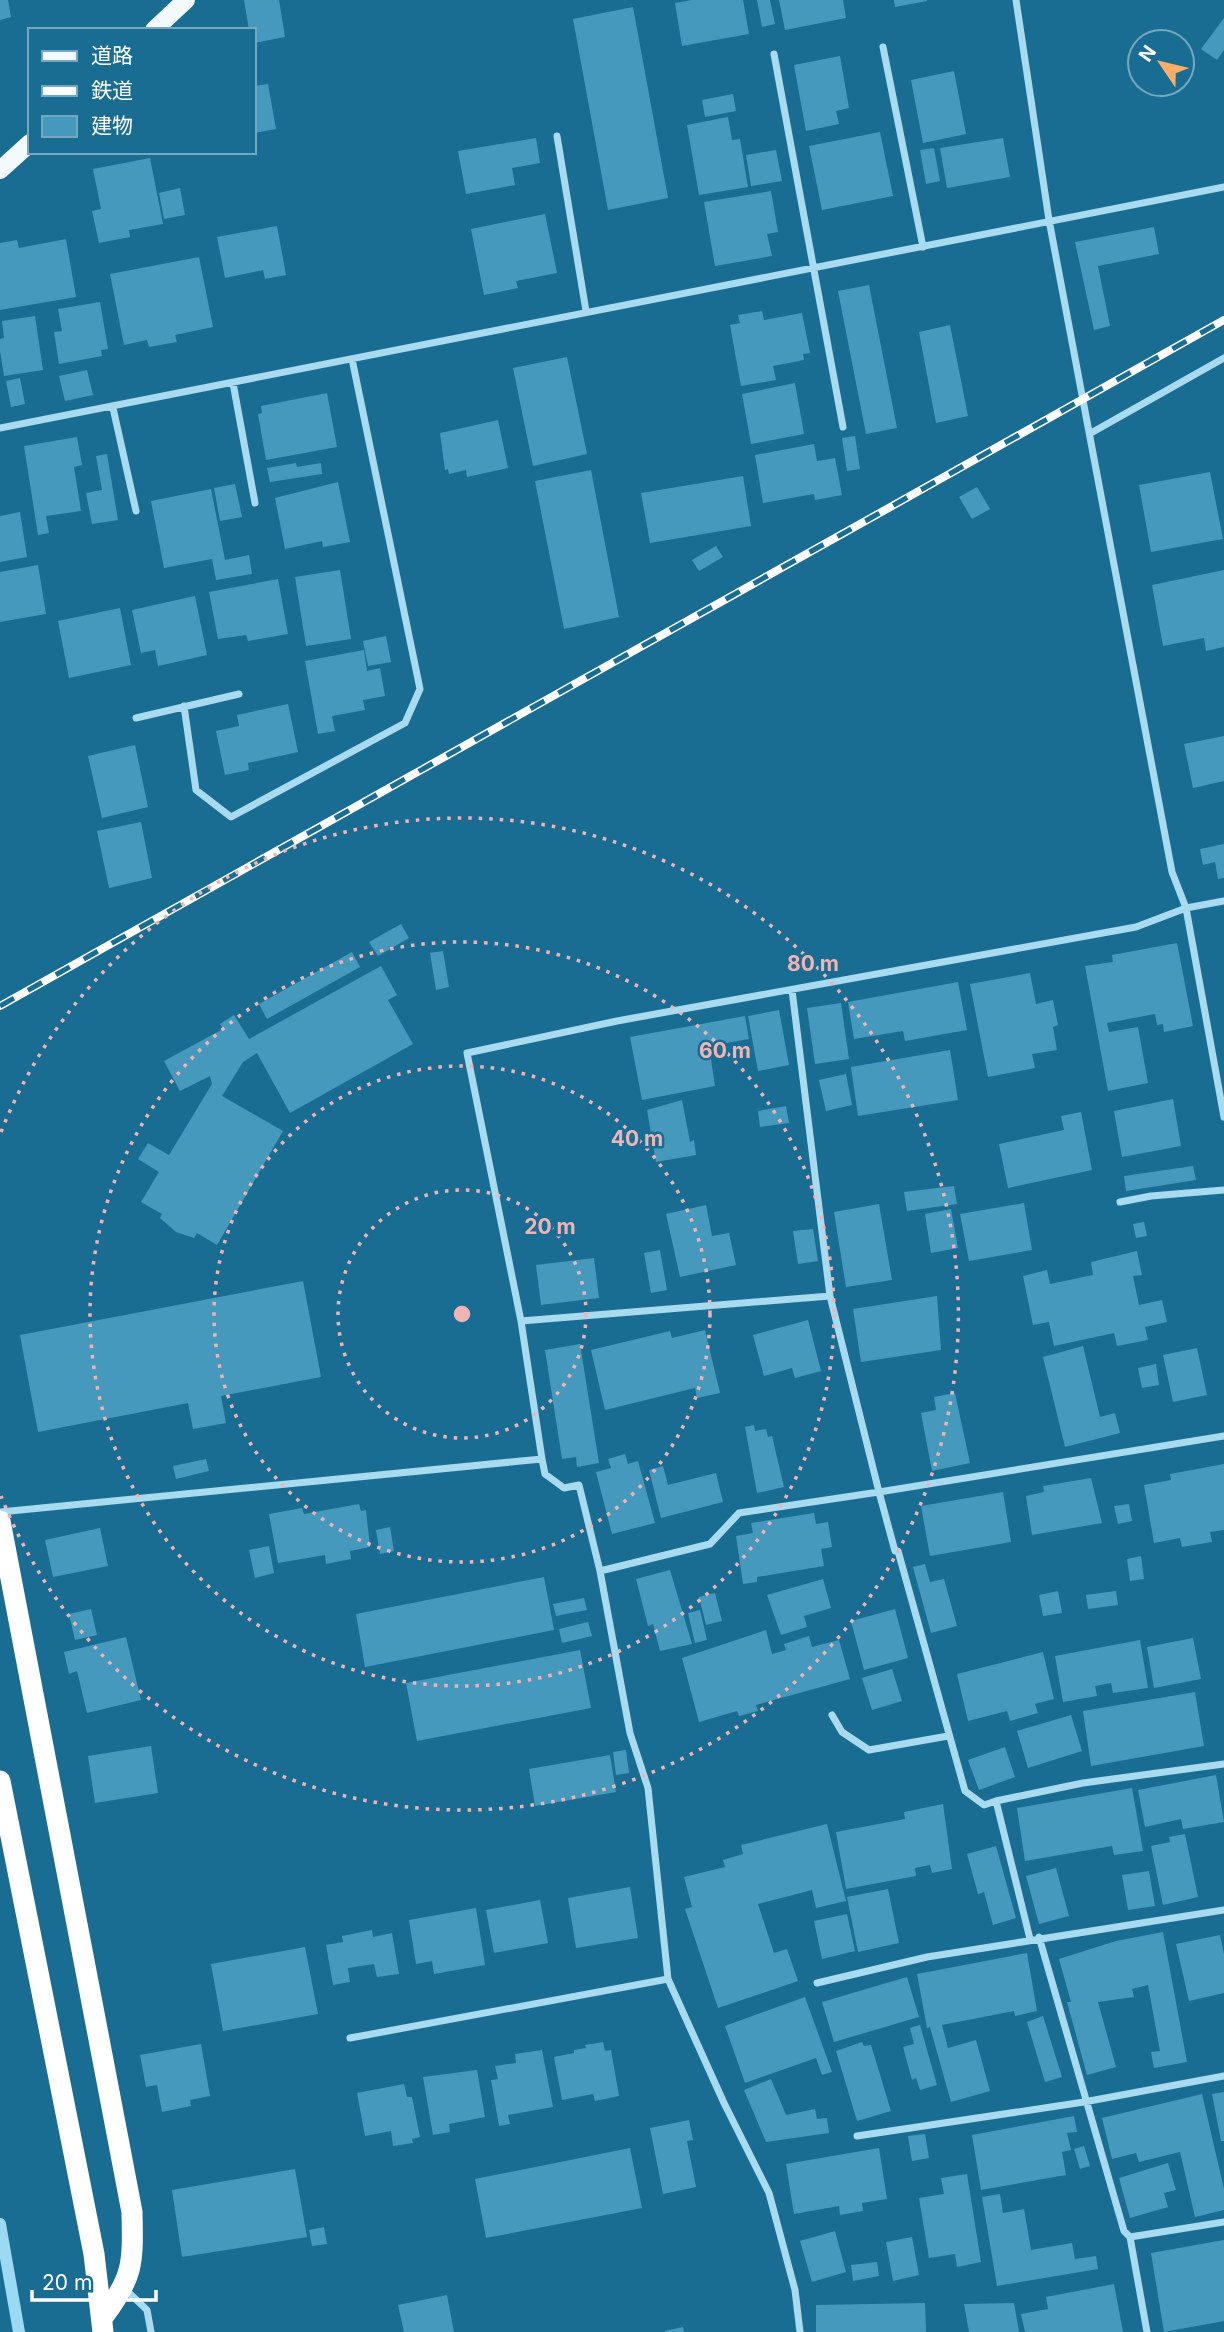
<svg xmlns="http://www.w3.org/2000/svg" width="1224" height="2332" font-family="Inter,'Noto Sans JP',sans-serif">
<rect width="100%" height="100%" fill="#196d93"/>
<g fill="none" stroke-linecap="round" stroke-linejoin="round">
<!-- stream -->
<path stroke="#9cd9f2" stroke-width="12" d="M0 2224 19 2332"/>
</g>
<!-- building -->
<path fill="#4599bd" d="M0 0H8L11 17 0 20Z
M244 0H279L285 37 254 43V30H249Z
M692 0H743L749 34 682 46 675 3Z
M757 0H770L775 24 762 27Z
M779 0H843L846 18 785 30Z
M894 0H927V1L895 7Z
M633 7 668 198 608 210 573 19Z
M1224 18V50L1217 60 1201 49Z
M840 56 849 108 836 111 839 124 806 131 794 65Z
M954 71 966 134 923 143 911 80Z
M268 84 276 129 254 133V86Z
M733 94 736 111 705 117 702 100Z
M728 117 732 140 740 139 748 187 699 195 687 125Z
M880 132 893 196 822 210 809 146Z
M536 138 540 163 512 168 515 185 466 194 458 151Z
M1003 138 1010 177 947 188 940 148Z
M934 148 940 181 926 184 920 150Z
M776 150 782 181 751 186 746 155Z
M150 158 163 224 129 230 130 237 99 243 92 211 101 209 93 169Z
M180 188 185 215 164 219 159 193Z
M771 191 778 232 767 234 772 256 715 266 704 202Z
M545 214 557 273 516 281 518 288 484 295 471 229Z
M277 226 286 275 265 279 263 270 225 278 217 237Z
M1154 227 1159 254 1098 266 1110 326 1094 330 1075 242Z
M66 239 76 297 0 310V243L17 240 19 248Z
M199 257 213 327 175 335 177 342 149 347 147 340 124 345 110 274Z
M869 285 897 428 866 434 838 291Z
M100 302 108 349 101 350 102 356 59 364 54 332 62 331 58 309Z
M762 311 764 320 802 313 810 353 803 354 804 360 773 366 776 380 741 386 730 325 740 323 738 315Z
M35 316 43 370 4 376 0 351V339L4 338 2 321Z
M950 325 968 416 936 423 919 332Z
M567 357 587 454 533 466 513 368Z
M87 370 93 395 65 401 59 376Z
M20 378 25 404 11 407 6 381Z
M795 383 804 434 751 444 742 394Z
M327 393 337 447 266 460 258 414 262 413 261 406Z
M498 420 508 468 467 477 466 470 449 474 448 469 445 470 440 433Z
M855 436 860 469 847 471 842 438Z
M77 437 82 465 74 467 81 511 46 516 49 533 38 535 24 446Z
M814 444 817 461 835 458 842 495 815 500 814 494 763 503 755 455Z
M107 454 118 520 92 524 86 493 102 490 96 456Z
M296 463 297 467 321 463 322 474 270 482 267 468Z
M591 470 619 617 564 629 535 481Z
M1210 472 1223 539 1151 552 1139 485Z
M743 476 751 526 650 543 641 493Z
M338 482 350 542 323 547 322 541 285 549 275 498Z
M235 484 242 517 220 521 214 488Z
M977 487 990 509 972 519 959 497Z
M211 489 225 560 249 555 252 574 216 580 212 559 164 568 151 501Z
M20 512 27 557 0 562V516Z
M716 546 723 557 699 571 692 560Z
M38 565 46 614 0 622V572Z
M340 570 351 639 306 646 295 577Z
M1224 570V647L1206 651 1204 638 1163 646 1152 585Z
M278 579 288 634 248 641 246 635 218 639 209 592Z
M195 596 207 655 158 666 155 650 141 653 132 610Z
M120 608 131 665 69 678 58 621Z
M386 636 391 662 368 666 363 641Z
M364 650 367 671 380 668 385 696 363 700 365 710 332 716 335 731 318 734 305 661Z
M288 704 298 752 248 763 249 770 225 775 216 731 239 726 237 715Z
M1224 736V781L1193 788 1184 744Z
M135 745 148 807 102 818 88 756Z
M141 822 152 878 109 888 97 831Z
M1224 844V878L1218 879 1215 862 1203 865 1200 849Z
M401 924 409 938 378 956 369 942Z
M1177 943 1193 1026 1164 1032 1163 1024 1157 1025 1155 1014 1107 1023 1109 1032 1138 1027 1148 1083 1108 1091 1085 966 1113 962 1112 955Z
M443 951 449 987 436 990 430 953Z
M352 952 360 967 267 1019 259 1004Z
M381 966 397 995 388 1000 413 1044 290 1113 257 1053 243 1062 222 1096 283 1131 217 1245 197 1233 194 1238 176 1232 160 1218 162 1214 141 1202 159 1172 138 1159 148 1143 169 1155 212 1084 210 1076 180 1091 164 1061 223 1029 220 1024 234 1015 249 1039Z
M1030 973 1036 1004 1053 1000 1058 1025 1053 1027 1057 1050 1032 1054 1035 1068 988 1077 970 984Z
M958 982 967 1030 905 1041 903 1031 854 1039 848 1002Z
M841 1003 849 1059 815 1064 807 1008Z
M779 1010 789 1065 758 1071 748 1016Z
M745 1016 749 1039 709 1046 715 1086 642 1100 630 1037Z
M950 1050 958 1100 858 1116 851 1067Z
M846 1074 852 1105 826 1111 819 1080Z
M1173 1099 1181 1146 1122 1157 1114 1111Z
M682 1100 690 1142 694 1140 696 1155 656 1162 647 1110Z
M786 1106 789 1123 760 1127 758 1111Z
M1081 1112 1092 1170 1008 1188 999 1144 1064 1130 1061 1116Z
M1193 1166 1196 1180 1126 1191 1124 1176Z
M954 1186 957 1204 907 1211 904 1192Z
M1024 1203 1032 1250 969 1261 960 1214Z
M879 1204 892 1280 846 1287 834 1212Z
M706 1205 712 1236 729 1233 736 1265 680 1277 666 1214Z
M951 1209 958 1248 931 1253 925 1214Z
M1144 1222 1147 1236 1136 1238 1133 1224Z
M813 1229 818 1261 798 1264 793 1231Z
M660 1250 667 1290 651 1293 644 1253Z
M1137 1251 1142 1275 1133 1276 1139 1305 1162 1300 1167 1322 1145 1327 1148 1340 1117 1346 1114 1333 1054 1346 1049 1322 1033 1325 1023 1276 1047 1270 1050 1284 1093 1275 1091 1262Z
M594 1258 599 1298 541 1305 536 1265Z
M303 1281 321 1377 221 1396 226 1423 193 1429 188 1403 38 1432 20 1335Z
M937 1296 941 1350 861 1362 853 1309Z
M808 1320 821 1371 795 1378 792 1368 764 1376 753 1335Z
M705 1330 720 1393 697 1398 695 1388 605 1410 591 1350 670 1331 672 1338Z
M580 1344 599 1463 577 1467 576 1457 562 1459 545 1350Z
M1083 1346 1100 1417 1115 1413 1120 1433 1065 1447 1043 1357Z
M1197 1348 1207 1395 1173 1402 1163 1355Z
M1156 1364 1159 1385 1142 1388 1138 1368Z
M955 1393 970 1463 932 1471 921 1413 936 1410 934 1397Z
M754 1425 755 1431 766 1429 768 1437 772 1436 784 1487 757 1493 745 1427Z
M625 1454 628 1464 638 1461 655 1523 612 1534 596 1472 611 1468 608 1459Z
M206 1459 209 1471 176 1479 173 1466Z
M1224 1464V1530L1210 1532 1212 1542 1182 1547 1180 1538 1154 1543 1144 1485 1171 1480 1170 1474Z
M663 1466 668 1485 716 1473 723 1502 661 1518 649 1470Z
M1091 1478 1102 1523 1032 1535 1026 1496 1044 1492 1043 1486Z
M1003 1492 1011 1542 930 1556 921 1506Z
M359 1504 361 1511 366 1510 370 1547 350 1551 351 1559 326 1564 325 1555 278 1563 269 1514 302 1508 304 1514Z
M1129 1504 1132 1521 1118 1524 1114 1506Z
M814 1513 816 1524 828 1522 832 1547 821 1549 824 1566 757 1577V1582L743 1584 736 1536 753 1533 751 1523Z
M390 1527 394 1551 380 1554 376 1530Z
M100 1528 108 1566 53 1577 45 1540Z
M269 1546 274 1573 255 1578 249 1550Z
M1141 1556 1144 1579 1130 1581 1127 1559Z
M925 1564 930 1582 944 1579 957 1626 931 1633 913 1567Z
M670 1570 692 1644 660 1651 653 1624 648 1626 636 1579Z
M544 1577 554 1630 365 1667 356 1614Z
M823 1579 831 1608 804 1616 807 1627 781 1635 767 1595Z
M1058 1591 1062 1613 1043 1616 1039 1595Z
M1116 1591 1118 1605 1088 1609 1086 1595Z
M715 1593 722 1621 706 1625 699 1597Z
M584 1598 587 1610 556 1616 553 1604Z
M91 1609 97 1635 75 1640 69 1614Z
M895 1609 908 1658 864 1670 851 1621Z
M700 1610 707 1640 695 1643 688 1613Z
M588 1622 592 1636 562 1643 559 1629Z
M766 1630 772 1654 786 1650 784 1644 809 1636 812 1647 839 1640 850 1679 756 1705 758 1711 739 1716 737 1711 699 1722 682 1658Z
M126 1637 141 1700 87 1713 77 1671 69 1674 64 1652Z
M1193 1638 1201 1679 1154 1688 1147 1647Z
M1140 1640 1148 1688 1113 1693 1111 1683 1095 1686 1097 1696 1063 1702 1055 1656Z
M580 1650 591 1708 417 1741 406 1683Z
M1043 1652 1054 1699 1035 1704 1038 1713 1010 1721 1007 1711 968 1721 957 1674Z
M892 1669 902 1701 872 1710 862 1678Z
M1195 1692 1204 1746 1091 1766 1083 1711Z
M1071 1715 1082 1751 1028 1768 1017 1731Z
M151 1746 158 1793 95 1803 88 1756Z
M1005 1747 1015 1777 979 1790 968 1760Z
M626 1750 629 1773 616 1775 613 1752Z
M610 1755 616 1792 535 1806 529 1769Z
M1216 1775 1224 1822 1183 1829 1181 1819 1145 1827 1138 1790Z
M1132 1788 1143 1851 1114 1855 1112 1846 1025 1861 1017 1808Z
M943 1804 952 1869 932 1873 930 1865 915 1868 916 1876 846 1889 836 1832 905 1819 904 1812Z
M827 1824 846 1901 816 1908 812 1890 758 1904 774 1953 787 1949 798 1981 718 2008 685 1909 692 1907 684 1877 725 1867 723 1860 743 1854 741 1845Z
M1185 1834 1198 1897 1163 1905 1151 1846 1170 1842 1169 1837Z
M996 1846 1016 1918 993 1925 984 1892 978 1894 967 1854Z
M1056 1868 1069 1916 1039 1924 1026 1876Z
M1149 1871 1155 1906 1128 1910 1122 1875Z
M630 1887 638 1938 576 1948 568 1898Z
M888 1889 899 1943 858 1952 847 1897Z
M540 1900 548 1943 494 1953 486 1910Z
M476 1908 485 1965 434 1974 432 1961 416 1964 409 1920Z
M847 1914 855 1951 822 1959 814 1921Z
M372 1930 373 1937 392 1933 399 1974 377 1977 374 1964 348 1968 350 1982 333 1985 326 1945 343 1942 342 1936Z
M1163 1932 1187 2062 1154 2068 1151 2052 1160 2051 1148 1985 1132 1989 1134 1997 1098 2002 1116 2067 1087 2075 1067 2002H1071L1059 1959 1116 1941Z
M1220 1935 1224 1954V1993L1189 2001 1176 1944Z
M305 1947 318 2014 223 2031 211 1964Z
M1027 1953 1037 2011 1015 2016 1014 2011 942 2025 948 2048 976 2040 990 2091 951 2102 930 2027 927 2028 917 1974Z
M907 1977 919 2017 834 2042 822 2002Z
M805 1997 832 2072 822 2075 816 2058 745 2083 725 2026Z
M1043 2016 1062 2077 1045 2082 1027 2022Z
M920 2025 937 2085 920 2090 916 2078 912 2080 903 2047 914 2044 910 2028Z
M603 2042 605 2051 611 2050 619 2096 595 2101 593 2094 562 2100 554 2057 574 2053V2050L586 2048 585 2045Z
M862 2042 864 2046 871 2045 891 2111 857 2121 836 2051Z
M201 2044 210 2096 190 2100 191 2106 162 2112 157 2085 146 2087 140 2055Z
M542 2050 553 2107 508 2115 510 2124 499 2126 491 2080 498 2079 495 2066 516 2063 515 2054Z
M477 2070 485 2117 449 2124 450 2132 433 2135 423 2077Z
M771 2079 786 2115 815 2109 817 2119 827 2118 829 2133 766 2142 744 2090Z
M404 2084 407 2097H412L420 2137 412 2139 413 2143 393 2146 391 2131 365 2136 357 2093Z
M1224 2092V2141H1221L1212 2094Z
M1202 2094 1224 2189V2210L1195 2217 1180 2152 1139 2162 1136 2153 1112 2159 1102 2118Z
M1074 2116 1077 2132 1067 2133 1071 2150 1062 2152 1066 2175 981 2190 972 2135Z
M689 2120 693 2140 687 2141 696 2187 663 2194 650 2128Z
M925 2134 929 2158 912 2161 908 2136Z
M1084 2146 1090 2166 1080 2169 1074 2149Z
M630 2148 642 2208 486 2238 475 2179Z
M879 2148 887 2199 862 2203 863 2211 840 2215 839 2206 794 2214 786 2164Z
M1168 2163 1176 2190 1164 2193 1168 2207 1130 2218 1119 2178Z
M295 2169 307 2237 182 2257 172 2190Z
M967 2174 981 2262 957 2267 955 2254 929 2258 919 2198 944 2194 941 2178Z
M1000 2194 1003 2213 1024 2209 1031 2250 1072 2243 1075 2259 1096 2256 1098 2269 997 2286 982 2197Z
M324 2227 327 2244 312 2246 309 2230Z
M835 2231 846 2272 812 2282 800 2241Z
M912 2237 919 2275 893 2281 886 2242Z
M1224 2240V2321L1164 2332 1151 2253Z
M877 2262 879 2276 853 2281 851 2265Z
M1114 2284 1123 2332H1025L1021 2314 1048 2309 1046 2297Z
M447 2295 454 2332H404L398 2305Z
M925 2303 926 2332H816V2305Z
M1014 2303 1019 2332H969L964 2304Z
M683 2327 684 2332H665V2331Z"/>
<g fill="none" stroke-linecap="round" stroke-linejoin="round">
<!-- street -->
<path stroke="#a9dbf0" stroke-width="7" d="M1016 0 1049 220 1172 872 1186 908 1224 1117
M883 47 923 247
M774 54 843 427
M557 136 586 311
M233 383 255 503
M113 408 136 511
M0 428 1224 187
M1091 433 1224 358
M184 706 196 790 231 817 405 723 420 689 352 359
M136 718 239 694
M1120 1202 1151 1196 1224 1190
M521 1321 830 1296
M542 1459 545 1474 564 1488 579 1485 600 1571 710 1544 739 1513 879 1492 830 1296 792 990
M0 1512 542 1459 521 1321 467 1053 617 1021 1136 927 1186 908 1224 901
M600 1571 630 1733 648 1788 668 1979 724 2103 769 2193 795 2290 800 2332
M832 1715 842 1732 869 1750 948 1736
M996 1801 1083 1783 1224 1764
M1039 1937 1124 2231 1130 2237 1147 2332
M1030 1939 996 1801 984 1805 965 1791 898 1551H895L879 1492 1224 1436
M817 1983 927 1957 1224 1910
M350 2038 668 1979
M857 2136 1084 2102 1224 2076
M1130 2237 1224 2222
M125 2289 147 2310 151 2332"/>
<!-- primary -->
<path stroke="#f2faff" stroke-width="18" d="M154 30 186 0
M0 170 30 143"/>
<!-- highway -->
<path stroke="#fff" stroke-width="21" d="M0 1521 132 2212C133 2263 134 2276 103 2317
M0 1781 94 2254 103 2332"/>
<defs>
<path id="rail" d="M0 1006 1224 320"/>
</defs>
<!-- rail casing -->
<use href="#rail" stroke="#fff" stroke-width="8"/>
<!-- rail -->
<use href="#rail" stroke="#196d93" stroke-width="5" stroke-dasharray="16" stroke-linecap="butt"/>
</g>
<!-- distance rings -->
<g fill="none" stroke="#f1b4b4" stroke-width="3.5" stroke-dasharray="3.5 7">
<circle cx="462" cy="1314" r="124"/>
<circle cx="462" cy="1314" r="248"/>
<circle cx="462" cy="1314" r="372"/>
<path d="M1 1132A496 496 0 1 1 1 1496"/>
</g>
<circle cx="462" cy="1314" r="10" fill="#f1b4b4" stroke="#196d93" stroke-width="3.5"/>
<g font-size="21" text-anchor="middle" font-weight="bold" fill="#f1b4b4" stroke="#196d93" stroke-width="5" stroke-linejoin="round" paint-order="stroke">
<text x="813" y="971">80 m</text>
<text x="725" y="1058">60 m</text>
<text x="637" y="1146">40 m</text>
<text x="550" y="1234">20 m</text>
</g>
<!-- legend -->
<rect x="28" y="28" width="228" height="126" fill="#196d93" stroke="#75a7be" stroke-width="2"/>
<rect x="42" y="51" width="35" height="10" fill="#f2faff" stroke="#75a7be" stroke-width="2"/>
<text x="91" y="63" font-size="21" fill="#ffffff">道路</text>
<rect x="42" y="86" width="35" height="10" fill="#ffffff" stroke="#75a7be" stroke-width="2"/>
<text x="91" y="98" font-size="21" fill="#ffffff">鉄道</text>
<rect x="42" y="116" width="35" height="21" fill="#4599bd" stroke="#75a7be" stroke-width="2"/>
<text x="91" y="133" font-size="21" fill="#ffffff">建物</text>
<!-- north arrow -->
<g transform="translate(1161 63) rotate(305)"><circle r="33" fill="#196d93" stroke="#75a7be" stroke-width="2"/>
<path d="M0-5L12 26L0 18L-12 26Z" fill="#ffae68"/>
<text y="-10" font-size="19" font-weight="bold" text-anchor="middle" fill="#ffffff">N</text>
</g>
<!-- scale -->
<path d="M32 2290v10h124v-10" fill="none" stroke="#ffffff" stroke-width="3.5"/>
<text x="42" y="2290" font-size="21" fill="#ffffff" stroke="#196d93" stroke-width="5" paint-order="stroke">20 m</text>
</svg>
